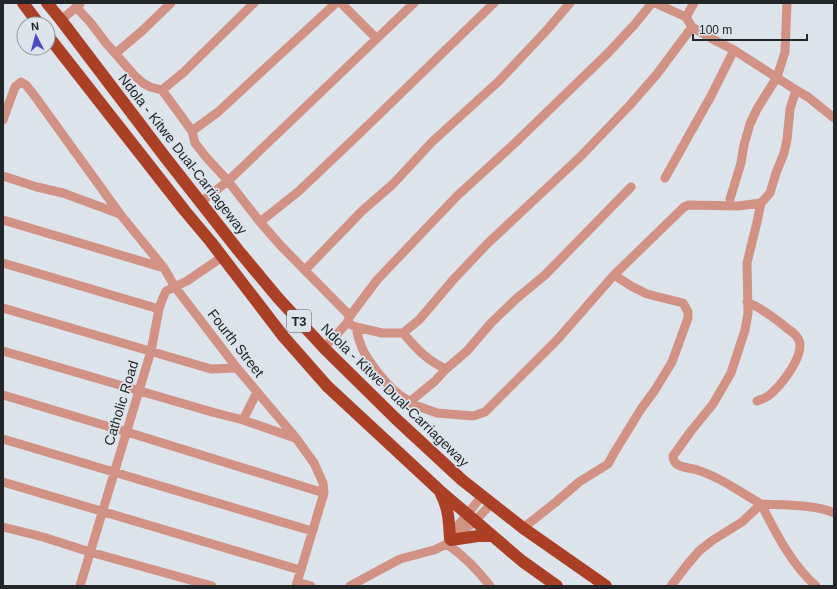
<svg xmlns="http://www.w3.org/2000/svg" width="837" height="589" font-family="Arial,sans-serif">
<rect width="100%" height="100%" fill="#dce3eb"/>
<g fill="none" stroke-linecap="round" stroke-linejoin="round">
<!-- minor -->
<path stroke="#d19283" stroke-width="9" d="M341 3 376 38
M655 3 686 17 692 27 718 42 734 50 796 90 808 97 834 118
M76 7 90 22 106 43 134 75 143 83 150 87 162 90 192 131 195 143 206 157 228 181 260 222 281 246 350 316
M686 17 694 3
M61 20 80 4
M116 53 142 31 171 3
M162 90 184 72 254 3
M3 120 15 87 21 82 26 85 34 95 120 214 164 268 175 287 237 368 296 438 314 463 323 483 324 493 296 586
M192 131 218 112 336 3
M3 176 37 187 63 193 120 214
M665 178 711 96 734 50
M730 199 741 163 744 145 750 124 757 109 777 77 785 52 787 3
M201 202 228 181 414 3
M3 220 164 268
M260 222 299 191 361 132 494 3
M3 263 159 309
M305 270 362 211 393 184 432 142 499 81 546 31 570 3
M747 302C763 309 775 318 788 329 791 331 795 334 797 337 809 351 780 388 768 396 765 398 760 400 757 401
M3 308 211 369 237 368
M347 323 356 327 382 333H403L419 320 453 280 487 244 580 157 630 105 657 74 692 27
M356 327C360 349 366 357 379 374 389 386 397 395 411 402L412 404 437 413 473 416 485 412 557 340 614 275
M403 333C417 349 426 360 446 369
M324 348 347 323 350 316 377 280 457 196 515 143 608 53 635 24 652 3
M3 351 212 412 243 420 295 438
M3 395 127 432 324 493
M411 402 412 400 435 381 446 369 467 351 491 323 516 299 545 275 631 187
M243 420 257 392
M3 439 312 531
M3 482 300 570
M3 527 43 537 90 552 212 586
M523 528 556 502 579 482 608 464 614 453 641 409 655 390 672 362 688 318V312L683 303 647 294 631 286 614 275 684 207 689 205 738 206 761 203
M451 538 460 523 482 496
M447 544C464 556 477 569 490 586
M297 582 311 586
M80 586 151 351 159 309 162 300 166 291 187 281 222 257
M350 586 400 559 434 550 447 544 475 521 491 504
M671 586 687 565 699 551 713 540 742 522 761 504C740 492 720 477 697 470 688 467 673 468 673 456L691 431 713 404 731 373 745 330 748 313 747 263 757 222 761 203 770 193 776 173 784 153 787 140 790 109 796 90
M816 586C791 564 776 533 761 504 782 505 815 504 834 513"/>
<!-- trunk -->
<path stroke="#ac4026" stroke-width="12" d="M23 3 39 24
M47 3 61 20 165 157 238 250 278 298 324 348 395 418 462 480 523 528 606 586
M48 36 185 211 211 242 283 336 327 386 439 490 522 561 557 586
M441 494C449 509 449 523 450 539
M451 540 478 536H493"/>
</g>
<g text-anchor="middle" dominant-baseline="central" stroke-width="3.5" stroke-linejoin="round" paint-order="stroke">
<!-- shield labels -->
<rect fill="#dce3eb" stroke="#5a5f63" stroke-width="1" x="287" y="310" width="24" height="22" rx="3"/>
<g font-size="13" font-weight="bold" fill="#232629">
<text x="299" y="321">T3</text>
</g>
<!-- street labels -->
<g font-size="14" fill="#232629" stroke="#dce3eb">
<text transform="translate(183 154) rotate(52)">Ndola - Kitwe Dual-Carriageway</text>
<text transform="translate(236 343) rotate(52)">Fourth Street</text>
<text transform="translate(395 395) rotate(44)">Ndola - Kitwe Dual-Carriageway</text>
<text transform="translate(121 403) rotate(-73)">Catholic Road</text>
</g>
</g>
<!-- border -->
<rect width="837" height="589" fill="none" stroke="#232629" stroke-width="8"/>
<!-- north arrow -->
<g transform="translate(36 36) rotate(354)"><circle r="19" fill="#dce3eb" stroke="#92979d"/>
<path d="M0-3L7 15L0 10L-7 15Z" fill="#4c4cc2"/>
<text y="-6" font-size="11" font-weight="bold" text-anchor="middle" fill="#232629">N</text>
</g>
<!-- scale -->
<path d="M693 34v6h114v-6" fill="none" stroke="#232629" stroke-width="2"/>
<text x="699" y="34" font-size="12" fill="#232629" stroke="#dce3eb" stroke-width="3" paint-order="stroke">100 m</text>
</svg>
